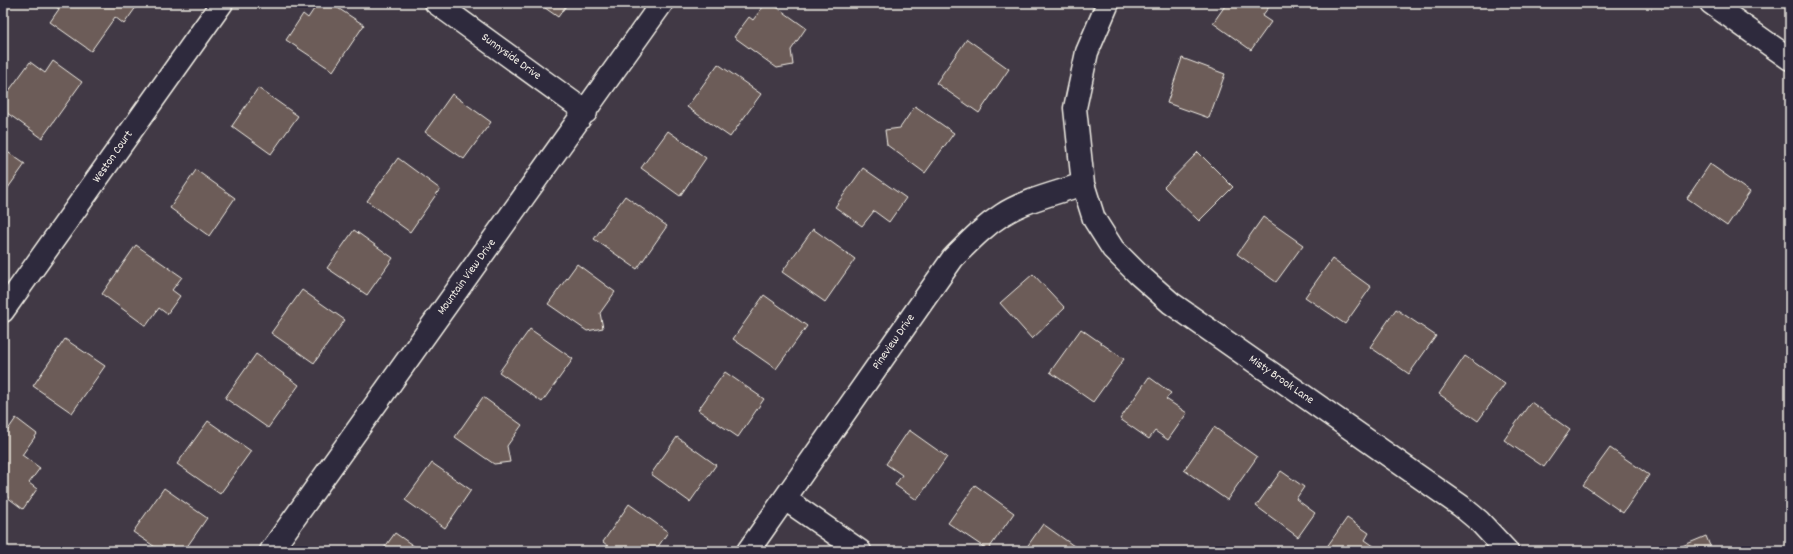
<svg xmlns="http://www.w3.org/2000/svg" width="1793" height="554" font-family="Dekko,sans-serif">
<rect width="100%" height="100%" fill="#413945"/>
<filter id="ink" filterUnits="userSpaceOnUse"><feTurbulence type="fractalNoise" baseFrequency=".025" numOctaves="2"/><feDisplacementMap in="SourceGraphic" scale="8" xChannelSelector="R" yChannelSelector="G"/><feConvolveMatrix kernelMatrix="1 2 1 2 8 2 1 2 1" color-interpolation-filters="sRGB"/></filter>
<g filter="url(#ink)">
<!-- building -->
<path fill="#6c5b59" stroke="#f4f1e8" d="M51 3H139L124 24 115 17 91 51 50 22 59 9Z
M318 3H330L364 25 333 71 286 40 303 14 308 18Z
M538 3H568L558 17Z
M766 3H771L806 28 791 50 793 65 777 68 734 37 749 17 753 20Z
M1227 3H1272L1262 16 1271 22 1251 50 1213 23Z
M967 39 1009 69 979 113 936 83Z
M1182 58 1225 74 1209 118 1167 103Z
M53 61 82 82 42 138 3 110V99L30 62 45 73Z
M718 64 761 94 730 137 687 107Z
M258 88 298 116 271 154 232 126Z
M452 94 491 122 464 159 425 132Z
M915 106 954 133 925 173 887 145 885 130 900 128Z
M668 131 706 158 680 196 641 168Z
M3 149 25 164 3 195Z
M1198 152 1233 187 1199 221 1164 187Z
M398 158 440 189 410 232 367 201Z
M1710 164 1750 192 1727 226 1687 198Z
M863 168 906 198 889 222 874 211 862 226 835 207Z
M196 170 235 198 209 236 170 208Z
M625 196 667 226 637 269 594 239Z
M1263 217 1303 245 1276 282 1237 254Z
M813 229 855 259 825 302 782 272Z
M354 230 393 258 367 295 327 268Z
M136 245 182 277 172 290 180 296 167 314 159 308 146 326 102 294Z
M1332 259 1371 287 1345 324 1305 297Z
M577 264 615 292 600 313 603 328 587 331 548 304Z
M1033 274 1065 308 1032 339 1000 303Z
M302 290 345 320 314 363 271 333Z
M764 295 807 326 776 369 733 339Z
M1396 309 1436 336 1409 374 1370 347Z
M530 329 573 359 542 402 499 372Z
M1081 329 1124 359 1093 402 1050 372Z
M65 339 105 366 72 413 33 386Z
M256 354 299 385 268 428 225 398Z
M1465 356 1505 384 1478 421 1439 394Z
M725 372 764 399 738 437 698 410Z
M1149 377 1171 393 1166 399 1187 413 1168 440 1155 431 1149 439 1120 419Z
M483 397 522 425 507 446 510 462 494 464 455 437Z
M1531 402 1570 430 1544 467 1504 440Z
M16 418 37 434 22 455 40 468 29 483 37 489 23 509 3 494V437Z
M208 421 251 451 220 494 177 464Z
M1214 427 1257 457 1227 500 1184 470Z
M909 430 947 457 917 500 895 485 902 475 886 464Z
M677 437 716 465 690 502 651 474Z
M1610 448 1649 475 1623 513 1583 485Z
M432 463 471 490 445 528 405 500Z
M1281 471 1304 487 1296 499 1315 513 1298 537 1256 506Z
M975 485 1014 513 988 550 948 523Z
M164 488 207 518 184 551H161L133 532Z
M629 504 668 532 655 551H615L603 542Z
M1347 518 1369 533 1365 540 1381 551H1324Z
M1043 524 1081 551H1024Z
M395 533 421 551H382Z
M1706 536 1712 551H1670Z"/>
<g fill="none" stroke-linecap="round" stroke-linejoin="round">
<defs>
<path id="minor" d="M436 3 586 112
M1108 3 1087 52 1075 108 1083 184 1094 219 1113 249 1138 274 1171 303 1461 506 1479 521 1507 551
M1711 3 1790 59
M3 311 222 3
M785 499 860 551
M271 551 662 3
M748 551 953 258C969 242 983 227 1002 215 1025 200 1057 193 1083 184"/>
</defs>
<!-- minor casing -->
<use href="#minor" stroke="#f4f1e8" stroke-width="25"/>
<!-- minor -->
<use href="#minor" stroke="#2f2a3d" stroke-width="22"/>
</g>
</g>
<g text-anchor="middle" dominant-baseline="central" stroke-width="3" stroke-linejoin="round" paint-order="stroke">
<!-- street labels -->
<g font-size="12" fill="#f4f1e8" stroke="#2f2a3d">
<text transform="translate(511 57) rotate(36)">Sunnyside Drive</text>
<text transform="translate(113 157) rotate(-55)">Weston Court</text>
<text transform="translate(467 277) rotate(-54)">Mountain View Drive</text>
<text transform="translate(894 342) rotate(-55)">Pineview Drive</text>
<text transform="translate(1281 380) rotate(35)">Misty Brook Lane</text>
</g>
</g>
<!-- margin -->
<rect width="1793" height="554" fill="none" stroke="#2f2a3d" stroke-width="16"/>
<rect x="8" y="8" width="1777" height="538" fill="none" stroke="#f4f1e8" stroke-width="1.5" filter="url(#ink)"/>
</svg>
